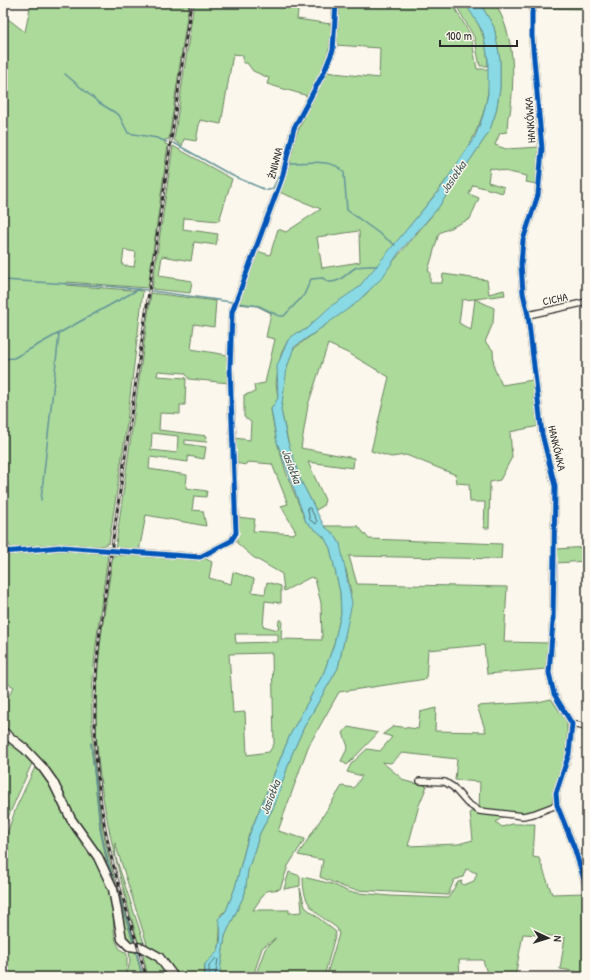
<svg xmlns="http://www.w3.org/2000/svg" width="590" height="980" font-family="'Patrick Hand',sans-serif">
<rect width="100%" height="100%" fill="#fbf7ec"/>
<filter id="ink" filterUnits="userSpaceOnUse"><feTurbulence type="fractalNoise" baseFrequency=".025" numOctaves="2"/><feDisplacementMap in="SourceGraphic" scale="8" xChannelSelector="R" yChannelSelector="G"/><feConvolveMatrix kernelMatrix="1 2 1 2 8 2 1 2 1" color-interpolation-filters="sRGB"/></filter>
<g filter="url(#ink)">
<!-- green -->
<path fill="#abda9a" stroke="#6b8262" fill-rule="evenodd" d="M31 3H189L169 139 165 140V144L168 145 148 288 66 282V285L143 291 126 430 109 543 96 548 13 551 3 534V15L25 32ZM124 250 136 252 134 267 122 265Z
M194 3H299L297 19 331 24 333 26C331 52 321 73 308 96L267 84 269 78 253 71 247 63H243V55L233 54 221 124 200 120 196 141 184 139 182 146 174 140Z
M338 3H452L471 36 477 69H489C492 133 445 181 408 228 392 248 376 271 357 289 341 304 320 314 305 330L296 333 288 340 281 354 276 383 278 398 271 409 272 417 277 442 287 475 306 522 324 537 330 548 340 592 341 613 334 644 324 672 290 735 248 837 235 888 226 911 221 914 219 947 217 953 205 964 204 977H178L168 964 148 947 115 843 116 858 145 946 139 945C116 864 94 787 96 702 97 653 106 603 113 555 142 555 170 558 199 559L202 557 212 562 209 578 231 584 233 572 254 579 252 592 265 594 267 582 281 586V603L265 601 263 626 278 630 279 620H282L281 639 322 640 321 603 315 579 311 577 284 591 282 574 253 557 237 543V517L255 519 253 531 293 534 296 532 281 506 288 504 272 464 247 462 246 465 235 463 234 438 250 440 251 422 244 417V395L255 392 254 385 265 383 275 339 266 337 271 313 257 306 238 304 257 251 270 255 278 229 286 232 321 209 279 192 287 173 296 135 325 72 379 78 380 48 335 45ZM359 231 360 262 322 268 317 237ZM235 634H278V642L236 643ZM272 653 274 744 269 752 247 755 245 712 233 713 229 654Z
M455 3H465C480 23 487 40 488 66H480L474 37Z
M480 3H495C515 37 515 75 510 114L508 116 507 132 500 133 495 145 506 149 540 147 537 184 526 182 527 176 490 168 488 182 504 187 503 193 473 185 469 194 479 198 470 219 439 233 428 271 430 272V283H442L443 274 487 280 489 294 504 290 505 295 475 299 494 308 493 323 485 342 493 350 494 368 502 385 533 380 539 426 510 432 512 457 500 480 490 482 489 528H484L485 502H470L469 484 457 483 456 475 406 455 391 457 371 451 389 377 350 354 328 344 308 405 301 448 354 458 353 468 308 462 325 500 323 506 316 510 301 481 291 455 281 410 285 376 292 350 366 294 438 208 489 132 496 112 500 88V59L494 27ZM475 299 471 330 459 323 462 300Z
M537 3H587V9L536 8Z
M173 146 232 179 219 221 184 218 183 229 218 234 216 245 194 242 191 261 162 256 159 276 192 281 190 293 152 289Z
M151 293 216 301 214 327 194 324 191 349 227 355 229 383 189 379 185 373 158 371 157 376 186 378 185 405H180V414L160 413 159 430 207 436 206 442 185 440V444L206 447 204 459 188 456V462L150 457 149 469 187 475 186 488 207 491 206 497 194 496 192 510 203 511 206 526 146 515 139 551H115ZM152 433 178 436 177 453 151 450Z
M324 526H358L369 539 502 544 501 559 349 556 357 584 507 587 504 642 549 643 546 669 487 674 484 645 428 650 426 679 339 692 308 747 278 831 305 839 288 866 280 889 266 891 253 910H289V913L302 912 300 888 305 907 336 932 324 977H255L265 949 276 938 262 948 253 977H219L225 936 245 893 248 870 260 833 275 804 292 754 304 727 338 668 345 636 351 592 346 570 341 558 340 544 335 535Z
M587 531V561L556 563 557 549 587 547Z
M60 549 108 554C101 610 90 668 92 726 94 770 99 814 109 858 116 887 127 916 136 945L126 941 121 912 58 784 3 730V705L14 687 3 681V554ZM91 743 102 834 108 862 134 944 107 864 100 829Z
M551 699 567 722V741L566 757 551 805 548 807 523 814 479 809 480 782 455 780 457 759 402 753 391 763 382 762 405 781 427 786 419 805 408 846 458 844 473 840 470 812 477 811 504 816 496 822 502 827 512 824H535L533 857 539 858 552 894 586 893 587 895V973L560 969 565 937 523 934 515 977H488L483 960H459L460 977H326L339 934 337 928C315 912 303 907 303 877L332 884 349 892 390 896 448 898 458 882 462 881 461 883 464 885 474 881 477 873 466 869 463 877 454 880 448 895 356 890C345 889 331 881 320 877L323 860 298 855 342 786 354 788 362 776 347 772 351 764 367 749 380 751 392 737 383 734 394 726 418 729 420 712 436 708 435 731 486 732 477 706 538 702Z
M348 727 378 733 347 765 341 761 348 747 343 733Z
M3 736 33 761 9 815 3 833Z
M36 765 49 781 74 833 95 858 107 885 113 910 114 932 116 941 120 949 127 954V967L124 977H3V845L16 808Z
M289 872 300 876V886L284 889Z
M129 949H135L142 977H126L130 962Z
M142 951 154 957 171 977H148Z"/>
<!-- water -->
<path fill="#89dae4" stroke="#63949a" d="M465 3H480L494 27 500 59V88L496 112 489 132 438 208 400 251 382 278 355 304 294 347 287 368 281 410 287 439 301 481 324 526 335 535 340 544 352 603 338 668 304 727 292 754 275 804 260 833 248 870 245 893 225 936 219 977H205V964C208 960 213 957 216 953 222 946 222 926 218 919L226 911 235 888 248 838 290 735 324 672 334 644 341 613 340 592 330 548 324 537 306 522 277 442 271 409 278 398 277 366 288 340 296 333 305 330 331 306 358 288 441 188 475 137 483 116 488 94V59L483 32Z"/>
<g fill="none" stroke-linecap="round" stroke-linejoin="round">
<!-- shore -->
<path stroke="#517175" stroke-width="1" d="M308 508H310L317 521 316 524 310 520Z
M209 977V966L216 958 218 960 215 977"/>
<!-- stream -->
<path stroke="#63949a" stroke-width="1.5" d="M65 74 98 102 119 115 128 133 157 138 167 142
M174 143 233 176 266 190H269L273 188 281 171
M290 163C304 163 337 158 344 173L347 210 395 245
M3 280 103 286
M106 286 147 290
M152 291 232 302
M238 303 259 306 279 316H284L304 295 311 279 323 278 328 282C341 283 345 274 355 268 360 265 371 266 377 266
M3 359 14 358 139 289
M41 500 59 334
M3 523V524
M91 743 101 833 108 863 134 942
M136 951 143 977"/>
<defs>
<path id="street" d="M534 3 532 13V36L542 149 538 195 523 240 521 264 523 293 528 315 542 434 555 486 553 622 549 673 554 694 572 724 569 754 556 793 557 805 574 847 587 889
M528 315 587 302
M3 552 61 547 200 557 231 541 236 533 230 368 232 312 282 178 294 128 324 72 333 50 336 3
M572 724 587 727
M420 781 445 782 453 787 467 803 479 811 523 816 533 814 557 805"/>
<path id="secondary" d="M3 732 25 749 43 768 53 782 71 819 98 857 113 889 122 939 129 946 143 948 159 957 174 977"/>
</defs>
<!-- street casing -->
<use href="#street" stroke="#2b2b2b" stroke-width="8"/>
<!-- secondary casing -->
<use href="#secondary" stroke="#2b2b2b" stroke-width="11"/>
<!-- street -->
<use href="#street" stroke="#fbf7ec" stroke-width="5.5"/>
<!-- secondary -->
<use href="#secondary" stroke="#fbf7ec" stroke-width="8"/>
<defs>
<path id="rail" d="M146 977C136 935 120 894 110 852 91 771 91 690 103 608L191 3"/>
</defs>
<!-- rail casing -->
<use href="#rail" stroke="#2b2b2b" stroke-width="3"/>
<!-- rail -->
<use href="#rail" stroke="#fbf7ec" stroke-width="1.5" stroke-dasharray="4.5" stroke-linecap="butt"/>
<defs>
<path id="cycleway" d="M534 3 532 13V36L542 149 538 195 523 240 521 264 523 293 528 315 542 434 555 486 553 622 549 673 554 694 572 724 569 754 556 793 557 805 574 847 587 889
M3 552 61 547 200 557 231 541 236 533 230 368 232 312 282 178 294 128 324 72 333 50 336 3"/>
</defs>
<!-- cycleway casing -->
<use href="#cycleway" stroke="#fbf7ec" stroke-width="8"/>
<!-- cycleway -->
<use href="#cycleway" stroke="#0057b8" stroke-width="5"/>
</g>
</g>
<g text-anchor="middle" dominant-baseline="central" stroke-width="3" stroke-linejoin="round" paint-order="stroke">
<!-- street labels -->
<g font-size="11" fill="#2b2b2b" stroke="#fbf7ec">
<text transform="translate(530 120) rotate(-94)">HANKÓWKA</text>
<text transform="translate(275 163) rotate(-75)">ŻNIWNA</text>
<text transform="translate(555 299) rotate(-12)">CICHA</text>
<text transform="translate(557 448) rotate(77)">HANKÓWKA</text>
</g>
<!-- water labels -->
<g font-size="12" font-style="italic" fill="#425759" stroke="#fbf7ec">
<text transform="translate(453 177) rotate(-56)">Jasiołka</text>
<text transform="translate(292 466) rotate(69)">Jasiołka</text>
<text transform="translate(270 797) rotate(-69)">Jasiołka</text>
</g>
</g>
<!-- margin -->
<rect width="590" height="980" fill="none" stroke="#fbf7ec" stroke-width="16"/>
<rect x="8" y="8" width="574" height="964" fill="none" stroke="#2b2b2b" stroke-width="1.5" filter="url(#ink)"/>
<!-- north arrow -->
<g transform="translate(548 938) rotate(94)" stroke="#fbf7ec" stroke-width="3" paint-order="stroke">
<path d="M0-3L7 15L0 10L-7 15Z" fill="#2b2b2b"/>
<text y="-6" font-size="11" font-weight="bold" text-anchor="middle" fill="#2b2b2b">N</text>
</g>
<!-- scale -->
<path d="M440 40v6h77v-6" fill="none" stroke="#2b2b2b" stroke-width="2"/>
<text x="446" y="40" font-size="12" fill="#2b2b2b" stroke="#fbf7ec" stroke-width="3" paint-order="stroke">100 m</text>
</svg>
